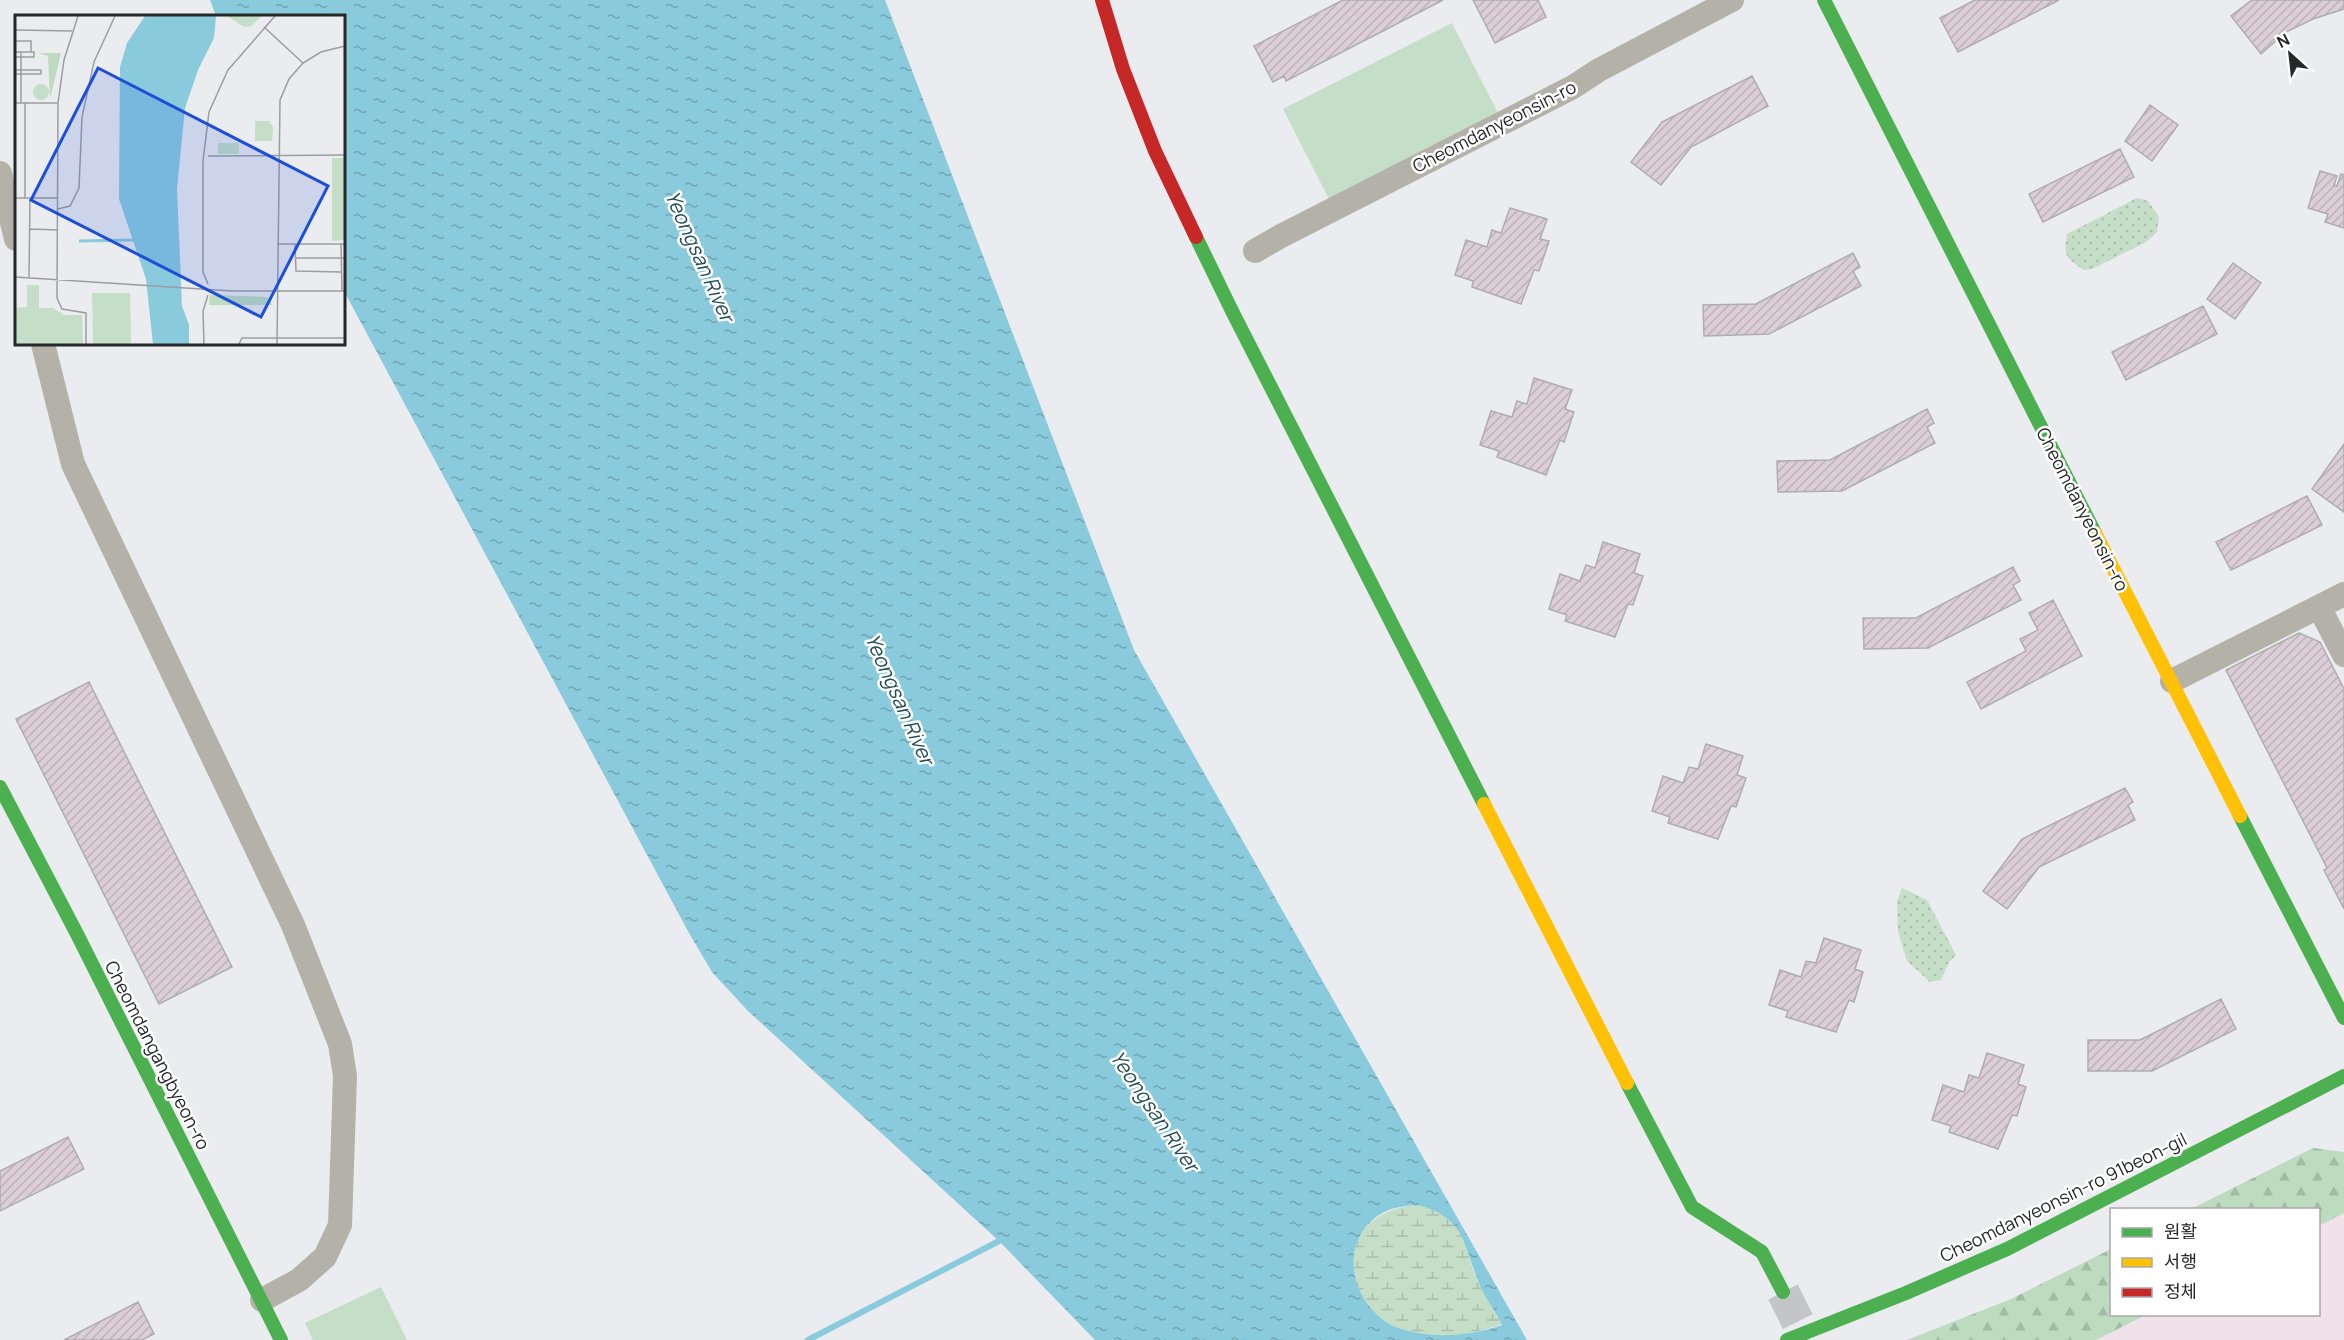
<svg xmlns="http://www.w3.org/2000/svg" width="2344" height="1340" font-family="Manrope,'Noto Sans KR',sans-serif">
<defs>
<pattern id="forest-firs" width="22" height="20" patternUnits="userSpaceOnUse" patternTransform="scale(1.5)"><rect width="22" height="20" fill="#bcdbbf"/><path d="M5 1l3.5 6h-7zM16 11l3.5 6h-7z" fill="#a1bca4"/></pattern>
<pattern id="wetland-marsh" width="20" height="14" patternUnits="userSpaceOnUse" patternTransform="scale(1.5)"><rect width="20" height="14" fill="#c5dec7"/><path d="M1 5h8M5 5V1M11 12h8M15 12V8" fill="none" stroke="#a9beab"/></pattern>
<pattern id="park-dots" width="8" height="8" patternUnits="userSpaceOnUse" patternTransform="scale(1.5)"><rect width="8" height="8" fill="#c5dec7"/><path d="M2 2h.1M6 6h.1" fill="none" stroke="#a9beab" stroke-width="1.8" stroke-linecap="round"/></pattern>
<pattern id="water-ripples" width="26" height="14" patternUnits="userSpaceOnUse" patternTransform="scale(1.5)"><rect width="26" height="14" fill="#89cadd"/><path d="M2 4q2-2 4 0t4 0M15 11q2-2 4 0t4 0" fill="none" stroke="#70a4b3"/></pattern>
<pattern id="building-hatch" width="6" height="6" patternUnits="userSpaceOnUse" patternTransform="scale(1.5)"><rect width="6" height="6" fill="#dcced6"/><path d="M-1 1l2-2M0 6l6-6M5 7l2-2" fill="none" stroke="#bdb1b8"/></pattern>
</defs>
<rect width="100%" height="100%" fill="#eaecef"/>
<!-- commercial -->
<path fill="#f0e2e8" d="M2344 1213V1340H2096L2146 1315 2318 1314 2319 1226Z"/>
<!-- grass -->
<path fill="#c5dec7" d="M1452 23 1499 115 1330 201 1283 109Z
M381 1287 407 1340H313L305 1323Z"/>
<!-- forest -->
<path fill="url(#forest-firs)" d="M2313 1148 2344 1152V1213L2319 1226 2318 1210 2191 1209Z
M2111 1249 2112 1314 2146 1315 2096 1340H1907L2011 1299Z"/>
<!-- wetland -->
<path fill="url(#wetland-marsh)" d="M1418 1205C1442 1211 1456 1220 1466 1244 1469 1252 1469 1260 1472 1267 1479 1287 1491 1306 1502 1324 1475 1334 1442 1340 1413 1334 1336 1313 1328 1211 1418 1205Z"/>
<!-- park -->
<path fill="url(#park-dots)" d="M2137 198 2148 201 2159 217 2157 232 2146 242 2092 269 2084 270C2066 258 2063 256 2067 234Z
M1902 888 1927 900 1956 955 1949 962 1941 980 1930 982 1907 961 1898 932 1897 901Z"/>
<!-- water -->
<path fill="url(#water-ripples)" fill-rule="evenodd" d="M210 0H885L1134 650 1527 1340H1095L999 1241 747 1010 712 972 689 933 344 291V16H216ZM1418 1205C1468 1218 1463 1248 1481 1288 1487 1301 1496 1312 1502 1325 1468 1337 1424 1340 1391 1325 1351 1302 1337 1244 1379 1215 1391 1207 1404 1206 1418 1205Z"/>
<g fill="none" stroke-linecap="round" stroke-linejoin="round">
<!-- stream -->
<path stroke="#89cadd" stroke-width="6" d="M808 1340 999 1241"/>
</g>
<!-- building -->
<path fill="url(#building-hatch)" stroke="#adadaf" stroke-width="1.5" d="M1343 0H1443L1286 81 1284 76 1273 82 1254 46Z
M1473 0H1538L1546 17 1495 43Z
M1975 0H2059L1958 52 1940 18Z
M2252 0H2344V9L2313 19 2286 32 2261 54 2231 16Z
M1752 76 1768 106 1691 147 1661 185 1631 162 1662 122Z
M2150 105 2178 125 2152 161 2125 141Z
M2120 149 2134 177 2043 222 2029 194Z
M2320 171 2337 176 2334 185 2337 186 2341 174 2344 175V228L2325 222 2328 214 2308 208Z
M1510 208 1547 219 1540 239 1549 241 1539 271 1534 270 1521 304 1472 287 1473 281 1455 275 1466 240 1487 247 1492 230 1501 233Z
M1853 253 1860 267 1853 271 1861 286 1769 334 1704 336 1703 305 1756 304Z
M2233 263 2261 283 2235 319 2207 299Z
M2203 306 2217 334 2126 380 2112 352Z
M1534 378 1572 390 1565 409 1574 412 1564 442 1560 440 1546 475 1497 457 1499 451 1480 445 1491 411 1512 417 1517 401 1527 404Z
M1927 409 1934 423 1927 427 1935 443 1842 491 1778 492 1777 461 1830 460Z
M2344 444V512L2312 489Z
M2307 496 2322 525 2231 570 2216 542Z
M1603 542 1640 554 1634 573 1643 576 1633 605 1628 604 1615 637 1565 621 1567 615 1549 609 1560 574 1580 581 1586 565 1595 568Z
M2013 567 2020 581 2013 585 2021 600 1928 648 1864 649 1863 618H1916Z
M2053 600 2082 656 1981 709 1967 682 2026 651 2020 639 2038 630 2029 613Z
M2299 633 2320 642 2344 689V909L2324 870 2327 868 2226 670Z
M89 682 232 967 159 1004 16 719Z
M1706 744 1743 756 1737 775 1746 778 1736 807 1731 806 1718 839 1668 823 1670 817 1652 811 1663 776 1683 783 1689 767 1698 769Z
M2125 788 2133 802 2128 805 2135 820 2039 867 2007 909 1983 891 2022 839Z
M1824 938 1861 950 1855 969 1863 972 1854 1002 1849 1000 1836 1032 1786 1017 1788 1011 1769 1005 1780 970 1801 977 1806 961 1816 963Z
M2221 999 2236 1029 2152 1071H2088V1040H2140Z
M1987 1053 2024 1065 2018 1084 2026 1087 2017 1116 2012 1115 1998 1149 1949 1132 1951 1126 1932 1120 1943 1085 1964 1092 1969 1075 1979 1078Z
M68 1137 84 1169 0 1211V1171Z
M138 1302 154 1334 142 1340H64Z"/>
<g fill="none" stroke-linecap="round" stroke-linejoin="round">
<!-- secondary-tunnel -->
<path stroke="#c3c5c7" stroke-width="33" stroke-dasharray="33 16" stroke-linecap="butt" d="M1783 1292 1807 1340"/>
<!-- street -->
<path stroke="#b4b1a8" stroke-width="24" d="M0 173 16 239
M1255 251 1281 236 1573 87 1599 70 1732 0
M43 344 73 464 293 925 340 1044 345 1076 340 1225 325 1257 299 1280 262 1300
M2319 607 2344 655
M2172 681 2344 594"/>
<!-- fast -->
<path stroke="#4caf50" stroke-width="14" d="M1824 0 2095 533
M1196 237 1233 313 1484 804
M0 787 77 934 281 1340
M2240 816 2344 1018
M1627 1083 1692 1207 1762 1252 1783 1292
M1787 1340 1906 1293 2007 1249 2344 1076"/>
<!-- slow -->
<path stroke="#ffc107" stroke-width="14" d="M2095 533 2240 816
M1484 804 1627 1083"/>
<!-- jam -->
<path stroke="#c62828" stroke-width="14" d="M1102 0 1123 69 1155 151 1196 237"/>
</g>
<g text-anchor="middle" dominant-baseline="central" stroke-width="5" stroke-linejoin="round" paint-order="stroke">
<!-- street labels -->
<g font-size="18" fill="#262729" stroke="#fff">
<text transform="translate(1494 126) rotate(-27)">Cheomdanyeonsin-ro</text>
<text transform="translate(2083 509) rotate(63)">Cheomdanyeonsin-ro</text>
<text transform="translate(158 1055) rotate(63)">Cheomdangangbyeon-ro</text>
<text transform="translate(2063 1197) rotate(-26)">Cheomdanyeonsin-ro 91beon-gil</text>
</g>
<!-- water labels -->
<g font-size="20" font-style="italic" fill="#234d58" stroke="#fff">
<text transform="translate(700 256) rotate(66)">Yeongsan River</text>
<text transform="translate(900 699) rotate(66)">Yeongsan River</text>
<text transform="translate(1155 1111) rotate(56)">Yeongsan River</text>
</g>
</g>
<!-- overview -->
<g transform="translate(15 15)">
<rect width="330" height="330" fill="#eaecef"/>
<path d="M212 1H247L236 11 229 12ZM203 128H224V139H203ZM77 278H115L116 329H78Z" fill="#c5dec7"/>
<path d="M24 38H46L35 84 33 41ZM195 280 252 282 258 290H194Z" fill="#bcdbbf"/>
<path d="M18 77a8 8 0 1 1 16 0a8 8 0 1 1-16 0ZM240 106H254L258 112 257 126H240ZM317 143H330V225L317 226Z" fill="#c5dec7"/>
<path d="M12 270H24V293H38L49 300H67L68 329H0V293L12 292Z" fill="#c5dec7"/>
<path d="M130 1H201L199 23 183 55 170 93 162 174 167 291 174 310V329H138L131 264 104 184 105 52 112 28Z" fill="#89cadd"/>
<path fill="none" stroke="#89cadd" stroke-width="3" d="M64 226 119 225"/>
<path fill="none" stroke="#9c9da0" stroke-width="1.5" d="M63 1 49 45 43 88 42 283 47 294 71 298V329M249 12 288 48M0 15 57 16M0 26H16V37M0 37H19V42H0M6 37V88M0 55H26V59H0M0 88H43M193 141 330 140M0 183H43M10 183V88M43 194 55 191 64 173 67 102 79 47 100 1M15 214 43 215M262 229H330M280 229 281 256 326 257M326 229 327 276M280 243H330M0 262 217 276H330M14 262 15 183M193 269 188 257V146L194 97 213 55 260 1M189 329 188 296 193 280M224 329 227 323H330M262 329 265 85 274 64 288 48 306 37 330 31"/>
<path fill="#1d4ed8" fill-opacity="0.15" stroke="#1d4ed8" stroke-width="3" d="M83 53 313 171 246 302 16 185Z"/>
<rect width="330" height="330" fill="none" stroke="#262729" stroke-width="3"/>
</g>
<!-- legend -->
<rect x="2110" y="1208" width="210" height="108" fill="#ffffff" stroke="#a8a9a9" stroke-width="1.5"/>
<rect x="2122" y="1228" width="30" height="9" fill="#4caf50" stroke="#a8a9a9" stroke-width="1.5"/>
<text x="2164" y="1238" font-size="18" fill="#262729">원활</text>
<rect x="2122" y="1258" width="30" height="9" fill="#ffc107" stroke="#a8a9a9" stroke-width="1.5"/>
<text x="2164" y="1268" font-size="18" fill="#262729">서행</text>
<rect x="2122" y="1288" width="30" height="9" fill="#c62828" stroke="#a8a9a9" stroke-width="1.5"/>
<text x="2164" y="1298" font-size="18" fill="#262729">정체</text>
<!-- north arrow -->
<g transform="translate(2290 54) rotate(333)" stroke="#ffffff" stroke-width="4.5" paint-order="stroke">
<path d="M0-4.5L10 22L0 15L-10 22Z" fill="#262729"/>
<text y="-9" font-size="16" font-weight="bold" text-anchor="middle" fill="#262729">N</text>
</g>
</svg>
